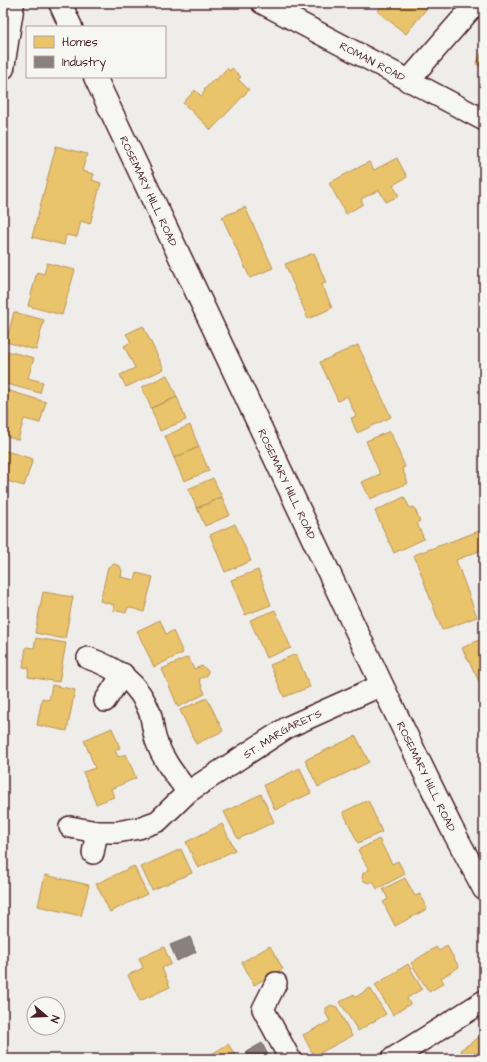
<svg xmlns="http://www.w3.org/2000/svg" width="487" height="1062" font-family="'Architects Daughter',sans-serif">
<rect width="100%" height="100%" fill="#efedea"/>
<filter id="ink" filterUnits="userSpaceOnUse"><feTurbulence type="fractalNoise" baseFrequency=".025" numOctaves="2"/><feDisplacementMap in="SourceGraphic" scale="8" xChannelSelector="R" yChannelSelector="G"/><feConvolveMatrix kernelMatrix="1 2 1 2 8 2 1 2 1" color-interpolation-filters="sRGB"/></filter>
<g filter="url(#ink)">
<!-- homes -->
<path fill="#e9c46a" stroke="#b99257" d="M384 3H421L427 8 406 34 377 11Z
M484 49V68L476 64Z
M227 68 230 71 232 68 241 77 238 79 249 90 211 130 183 103 195 90 201 96 205 91 204 90 214 79 216 80Z
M56 146 87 154 82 171 94 174 92 180 101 183 90 224 81 221 77 237 66 235 64 245 32 237Z
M397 158 407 177 393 185 399 196 386 202 379 190 361 199 363 204 346 214 329 183 369 162 374 170Z
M245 207 273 268 250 278 222 217Z
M314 253 326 283 322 284 332 308 308 319 285 264Z
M47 263 75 270 62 315 28 306 37 272 44 274Z
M14 312 44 320 36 350 6 342Z
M143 326 164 369 126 387 120 375 135 368 124 346 131 342 126 334Z
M358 345 391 417 357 433 351 418 356 416 347 396 338 401 320 362Z
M3 350 34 358 28 378 43 382 40 393 3 383Z
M167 375 177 397 151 408 142 387Z
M3 389 46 402 40 423 24 419 18 440 3 435Z
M177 397 186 420 160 431 151 408Z
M190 425 199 447 174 458 165 436Z
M390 431 405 467 402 468 408 483 370 499 362 482 380 474 366 441Z
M199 447 209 471 184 481 174 458Z
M3 450 33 459 24 486 3 480Z
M213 478 222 497 197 508 188 489Z
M222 497 230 515 205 526 197 508Z
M404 497 410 508 414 507 420 521 417 523 424 539 394 553 375 511Z
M235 524 251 561 225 572 210 535Z
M479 531 484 549 456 560 477 617 442 630 414 555Z
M114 564 120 566 122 571 121 577 135 580 137 573 153 577 144 612 128 607 126 613 113 610 114 605 100 601 108 567Z
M258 570 271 605 245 615 231 580Z
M43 592 73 597 65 639 35 633Z
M275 610 291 648 266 658 250 620Z
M160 620 166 634 173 631 183 653 154 667 137 631Z
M484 631V691L462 648 483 638 480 633Z
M36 638 66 643 59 682 28 677 29 668 23 667 26 647 34 648Z
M296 654 310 687 284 697 270 665Z
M188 657 194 669 202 666 208 671 207 676 199 679 205 694 178 707 162 669Z
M52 685 75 690 67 731 37 725 42 698 49 700Z
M207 698 223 731 196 744 180 710Z
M112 728 120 748 115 750 118 757 126 754 136 778 111 789 114 797 96 804 83 772 95 768 84 740Z
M356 736 369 762 318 787 305 760Z
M300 768 311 793 275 810 264 785Z
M261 794 274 822 238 839 224 812Z
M368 800 382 832 358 843 343 812Z
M222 824 235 850 198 868 186 842Z
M379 839 392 864 398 861 405 874 377 889 373 881 369 883 364 881 362 878 363 873 369 870 358 850Z
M181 849 192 873 152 890 141 867Z
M134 866 147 894 110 912 96 884Z
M45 875 89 885 81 916 38 906Z
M405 878 415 896 420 894 427 909 395 926 383 902 388 899 383 889Z
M270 946 283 969 254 985 242 962Z
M447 946 459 967 441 978 444 983 429 992 411 963 436 947 439 951Z
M164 947 171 964 162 968 170 987 140 1001 128 975 143 968 139 958Z
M408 964 422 989 407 998 410 1004 393 1015 375 985Z
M370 988 386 1014 358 1031 340 1002 354 994 356 997Z
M331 1005 337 1007 352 1036 314 1056 303 1035 330 1021 326 1014V1008Z
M484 1034V1059H464L466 1058 460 1050Z
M228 1044 238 1059H204Z
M188 1055 190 1059H182Z"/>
<!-- industry -->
<path fill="#8a817c" stroke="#776464" d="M190 937 196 952 177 961 170 945Z
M262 1043 270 1059H250L246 1052Z"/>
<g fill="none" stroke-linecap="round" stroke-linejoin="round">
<defs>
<g id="minor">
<path id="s1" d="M262 3 484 120"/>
<path d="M408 81 476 3"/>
<path d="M88 658C117 668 139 683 150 713 153 723 153 734 157 743 164 762 176 776 188 792"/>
<path d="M105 701 123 674"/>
<path id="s2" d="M70 827 97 832H117L139 828 158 821 188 792 288 727 382 685"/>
<path d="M93 853 97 832"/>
<path d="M276 983 263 1009 290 1059"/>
<path d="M392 1059 484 1001"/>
</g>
<g id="major">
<path d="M60 3 71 27"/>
<path d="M3 68 13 3"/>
<path id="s3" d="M95 77 382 685 451 827 484 889"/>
</g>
</defs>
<!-- minor casing -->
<use href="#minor" stroke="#4a1f2b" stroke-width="24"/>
<!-- major casing -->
<use href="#major" stroke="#4a1f2b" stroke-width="25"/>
<!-- minor -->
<use href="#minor" stroke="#f6f6f2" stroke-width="21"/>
<!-- major -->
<use href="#major" stroke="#f6f6f2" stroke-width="22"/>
</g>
</g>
<g text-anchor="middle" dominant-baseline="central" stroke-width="4" stroke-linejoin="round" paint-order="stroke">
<!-- street labels -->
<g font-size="11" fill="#4a1f2b" stroke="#f6f6f2">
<text stroke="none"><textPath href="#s1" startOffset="125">ROMAN ROAD</textPath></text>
<text stroke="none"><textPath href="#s3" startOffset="126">ROSEMARY HILL ROAD</textPath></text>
<text stroke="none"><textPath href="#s3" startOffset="450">ROSEMARY HILL ROAD</textPath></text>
<text stroke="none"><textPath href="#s2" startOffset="243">ST. MARGARET'S</textPath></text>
<text stroke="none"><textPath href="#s3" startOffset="774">ROSEMARY HILL ROAD</textPath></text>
</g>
</g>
<!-- margin -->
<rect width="487" height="1062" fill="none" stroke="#f6f6f2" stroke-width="16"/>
<rect x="8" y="8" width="471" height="1046" fill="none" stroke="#4a1f2b" stroke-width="1.5" filter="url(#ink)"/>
<!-- legend -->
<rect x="26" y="26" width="140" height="52" fill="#f6f6f2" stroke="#b1a0a2"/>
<rect x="34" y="36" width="20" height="12" fill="#e9c46a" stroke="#b1a0a2"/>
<text x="62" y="46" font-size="12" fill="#4a1f2b">Homes</text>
<rect x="34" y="56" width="20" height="12" fill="#8a817c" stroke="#b1a0a2"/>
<text x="62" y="66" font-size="12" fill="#4a1f2b">Industry</text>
<!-- north arrow -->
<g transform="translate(46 1016) rotate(109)"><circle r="19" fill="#f6f6f2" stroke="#b1a0a2"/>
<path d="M0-3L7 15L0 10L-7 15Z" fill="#4a1f2b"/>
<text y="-6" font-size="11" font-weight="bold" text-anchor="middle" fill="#4a1f2b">N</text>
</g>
</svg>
